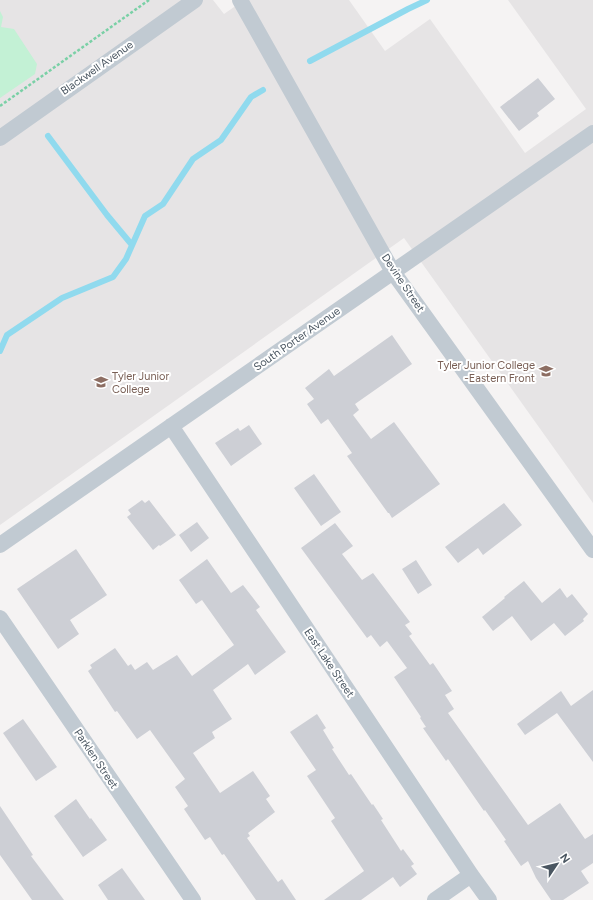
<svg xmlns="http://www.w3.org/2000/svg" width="593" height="900" font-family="Figtree,sans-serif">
<rect width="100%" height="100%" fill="#f5f3f3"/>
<!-- education -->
<path fill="#e6e4e5" d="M0 0H213L224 14 244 0H349L385 51 430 19 525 153 586 109 508 0H593V503L404 238 0 525Z"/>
<!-- green -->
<path fill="#c3f1d5" d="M0 11 3 17 1 27 14 29 37 64 35 74 0 98Z"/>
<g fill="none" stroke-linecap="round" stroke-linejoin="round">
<!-- stream -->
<path stroke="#90daee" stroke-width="6" d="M310 61 408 9 427 0
M48 136 107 215 132 245
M0 351 7 335 62 298 113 277 126 259 145 216 163 204 193 159 221 140 251 97 263 90"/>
</g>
<!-- building -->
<path fill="#cdcfd5" d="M538 78 555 99 537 113 539 116 519 131 500 107Z
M392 335 412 364 355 404 359 410 353 415 371 439 394 422 440 484 392 518 389 513H388L347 456 352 453 328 419 321 424 307 404 314 399 305 388 329 369 334 376Z
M249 425 262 444 231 466 215 443 238 428 240 431Z
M314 474 341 512 321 526 294 488Z
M142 500 145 503 149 500 176 535 160 546 159 545 153 550 127 517 131 514 128 510Z
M504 503 522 525 483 555 478 548 458 563 445 547Z
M197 522 209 538 191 552 179 535Z
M335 523 353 546 342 554 362 580 373 573 410 622 405 625 412 634 409 636 430 665 433 663 452 691 445 695 454 709 448 713 528 825 560 803 585 839 593 834V863L581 871 589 883 563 900H551L536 878 528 861 521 866 504 841 506 840 485 810 484 811 448 759 446 761 423 728 426 727 420 718 421 717 394 677 407 668 387 641 380 647 371 635 367 638 301 548Z
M76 549 107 595 70 620 79 634 58 649 17 589Z
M207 559 231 593 243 585 260 607 256 610 286 652 255 675 248 664 213 690 232 719 212 732 215 738 193 753 220 793 253 771 270 796 266 799 275 812 248 833 250 836 247 838 278 882 282 879 296 900H256L224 854 222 855 210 837 205 840 184 809 188 806 175 787 185 779 150 730 137 739 117 711 115 712 88 671 92 668 90 665 115 648 128 666 131 664 135 670 147 662 153 670 177 655 192 676 234 645 202 600 196 604 179 580Z
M416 560 432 585 418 594 402 569Z
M524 581 542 603 560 588 567 598 572 594 588 614 583 619 584 621 565 636 554 623 531 641 512 616 493 631 482 617 505 598 504 597Z
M593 690V762L557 713 525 735 517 724 561 691 571 706Z
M317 714 326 728 323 730 334 748 332 749 349 775 351 774 372 805 373 804 383 819 381 820 401 851 403 849 414 864 411 866 417 874 400 887 393 877 361 900H324L364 871 331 821 335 818 307 776 316 770 290 732Z
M23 719 57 767 36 781 3 733Z
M76 799 90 819 91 818 107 840 83 857 54 816Z
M0 806 33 855 31 856 64 900H32L0 855Z
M122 868 145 900H108L98 885Z"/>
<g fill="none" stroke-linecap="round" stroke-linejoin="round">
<!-- path -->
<path stroke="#7ad0a6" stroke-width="2.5" stroke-dasharray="3 2" stroke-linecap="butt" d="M0 106 149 0"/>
<!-- street -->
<path stroke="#c1cad2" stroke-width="16" d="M240 0 393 272 593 550
M0 138 195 0
M171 426 471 875 489 900
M0 545 593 133
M0 618 193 900
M435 900 471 875"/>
</g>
<!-- icons -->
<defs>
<symbol id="university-bare" viewBox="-9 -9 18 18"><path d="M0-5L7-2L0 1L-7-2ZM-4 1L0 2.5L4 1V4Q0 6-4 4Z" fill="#8d6e63" stroke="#fff" stroke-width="2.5" paint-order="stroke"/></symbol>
</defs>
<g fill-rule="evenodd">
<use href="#university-bare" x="536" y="361" width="20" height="20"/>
<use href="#university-bare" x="91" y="372" width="20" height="20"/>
</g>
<g text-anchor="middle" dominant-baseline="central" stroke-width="4" stroke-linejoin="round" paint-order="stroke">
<!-- street labels -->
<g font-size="11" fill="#4a5661" stroke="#fff">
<text transform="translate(97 68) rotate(-35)">Blackwell Avenue</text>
<text transform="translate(403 283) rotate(56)">Devine Street</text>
<text transform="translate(297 339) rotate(-35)">South Porter Avenue</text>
<text transform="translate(329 663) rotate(56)">East Lake Street</text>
<text transform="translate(96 759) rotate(56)">Parklen Street</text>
</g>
<!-- education labels -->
<g font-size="11" fill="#785e54" stroke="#fff" text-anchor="end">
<text x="535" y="365">Tyler Junior College<tspan x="535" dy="13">-Eastern Front</tspan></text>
<text x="112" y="376" text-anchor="start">Tyler Junior<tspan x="112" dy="13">College</tspan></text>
</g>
</g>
<!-- north arrow -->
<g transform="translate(557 864) rotate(55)" stroke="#ffffff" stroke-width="3" paint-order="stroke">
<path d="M0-3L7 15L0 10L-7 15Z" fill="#4a5661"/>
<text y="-6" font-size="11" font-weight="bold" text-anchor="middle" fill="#4a5661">N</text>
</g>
</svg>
